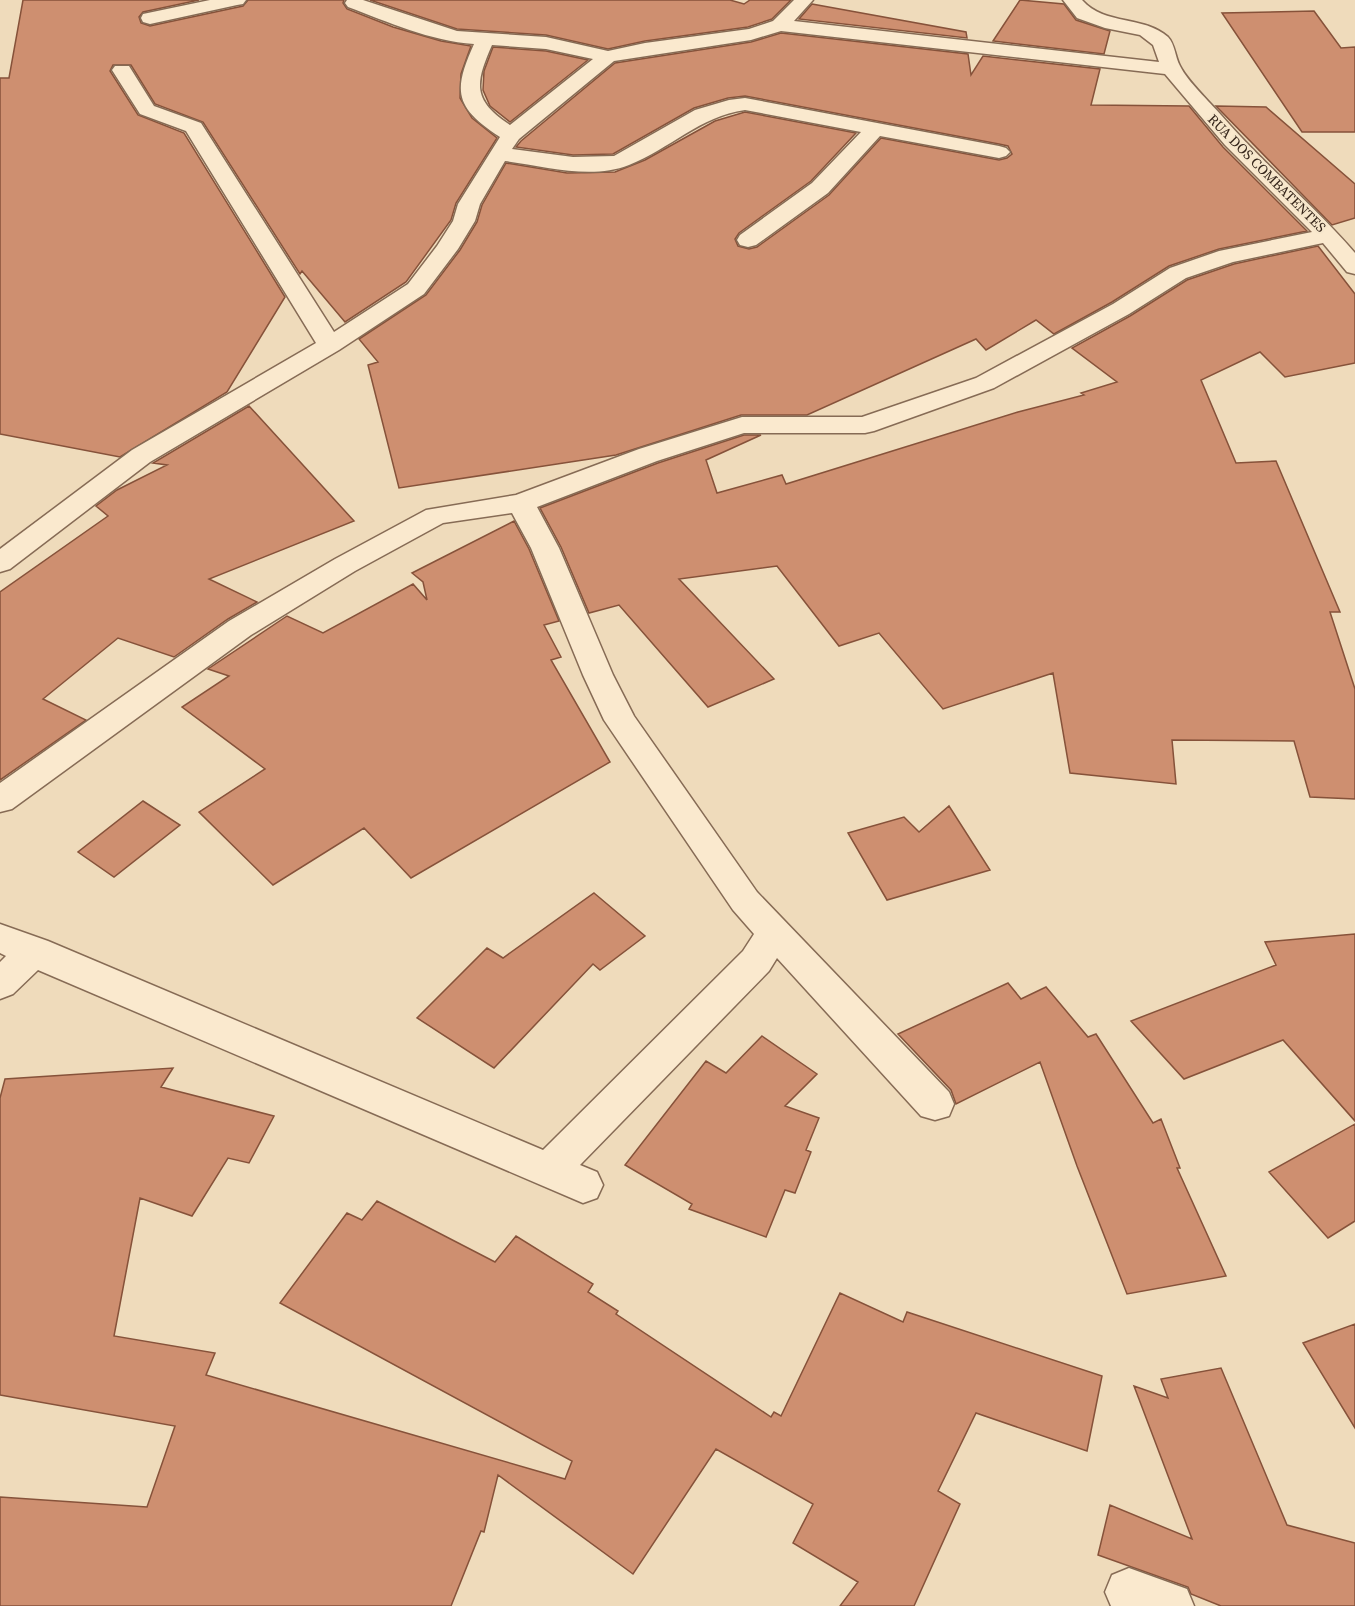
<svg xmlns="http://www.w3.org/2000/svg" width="1355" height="1606" font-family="'Source Serif 4',serif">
<rect width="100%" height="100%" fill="#efdbbb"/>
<!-- building -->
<path fill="#ce8f70" stroke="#86523a" stroke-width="1.5" d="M23 0H199L143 12 139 17 141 23 150 26 243 6 248 0H344L343 3 347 9 393 27 441 41 471 46 461 74 460 98 472 118 497 138 456 203 451 220 406 282 345 322 302 271 300 274 203 122 155 104 131 65H113L110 71 138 115 184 133 285 297 227 392 120 457 0 434V78H9Z
M370 0H730L744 4 750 0H791L772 19 748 27 645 41 608 49 546 35 457 29Z
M1020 0 1064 4 1076 20 1110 31 1104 54 993 41Z
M812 4 966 32 967 38 799 19Z
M1314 11 1341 48 1355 47V132H1302L1222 13Z
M781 33 968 54 971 75 983 56 1100 69 1091 105 1189 106 1223 147 1307 231 1219 249 1169 266 1112 302 1054 334 1036 320 986 350 976 339 807 415H741L616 455 399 488 368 365 378 362 359 339 426 295 460 250 477 222 482 205 506 163 567 173 615 172 645 160 715 121 745 112 856 133 811 181 739 233 735 239 738 246 749 249 757 247 829 195 881 138 999 160 1007 158 1012 154 1008 146 999 144 745 96 728 98 694 108 613 154 573 155 516 147 521 141 615 63 751 42Z
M493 47 546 51 588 60 510 122 490 106 483 90 484 71Z
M1216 106 1266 107 1355 184V218L1332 225Z
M1318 246 1355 294V363L1285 377 1260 352 1201 380 1236 463 1276 461 1340 612H1330L1355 689V799L1310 797 1294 741 1172 740 1176 784 1070 773 1053 673 943 709 879 633 839 646 777 566 679 579 774 679 708 707 619 605 589 613 561 547 540 508 658 463 744 435H761L706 460 717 493 782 475 786 484 1018 412 1084 395 1081 393 1117 382 1072 348 1130 316 1187 280 1234 264Z
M249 406 354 521 209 579 257 602 228 619 174 657 118 638 43 699 86 720 0 780V592L108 516 96 506 117 490 167 465 153 463Z
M514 521 529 549 559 621 544 625 561 657 551 660 610 762 411 878 364 828 273 885 199 812 265 769 182 707 229 676 208 669 287 616 323 633 413 584 427 600 423 582 412 573Z
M143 801 180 825 114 877 78 852Z
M949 806 990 870 887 900 848 833 904 817 919 832Z
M594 893 645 936 600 970 593 964 494 1068 417 1018 487 948 503 958Z
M1355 934V1121L1283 1040 1184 1079 1131 1021 1276 965 1265 942Z
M1008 983 1021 999 1046 987 1088 1037 1096 1034 1153 1123 1161 1119 1180 1168H1177L1226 1276 1127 1294 1077 1166 1040 1062 956 1104 951 1090 898 1034Z
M762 1036 817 1074 785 1106 819 1118 806 1150 811 1152 795 1193 785 1190 766 1237 689 1209 692 1204 625 1165 706 1061 726 1073Z
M173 1068 161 1087 274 1116 249 1163 228 1158 192 1216 140 1198 114 1336 215 1353 206 1375 565 1479 572 1461 280 1303 347 1213 362 1220 377 1201 495 1262 516 1236 593 1284 588 1292 618 1311 616 1314 771 1417 774 1412 781 1416 840 1293 903 1322 907 1312 1102 1376 1087 1451 976 1413 938 1491 960 1504 914 1606H840L858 1582 793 1543 813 1504 716 1449 633 1574 498 1475 484 1532 481 1531 451 1606H0V1497L147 1507 175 1426 0 1395V1098L5 1079Z
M1355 1124V1221L1328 1238 1269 1172Z
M1355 1324V1428L1303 1343Z
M1221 1368 1287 1525 1355 1543V1606H1221L1191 1594 1188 1587 1098 1555 1110 1505 1192 1539 1134 1386 1168 1398 1161 1379Z"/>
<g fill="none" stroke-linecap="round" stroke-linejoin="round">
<defs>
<path id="street" d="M210 0H246L243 4 237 5 150 24 143 22 141 18 143 14Z
M347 0H363L457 31 546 37 608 51 645 43 749 29 773 21 794 0H813L794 21 1159 62 1153 45 1140 35 1105 28 1077 18 1063 0H1082C1105 26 1143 15 1168 37 1175 44 1175 57 1180 66 1188 82 1209 101 1221 115 1263 164 1313 204 1355 253V274L1347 272 1323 243 1233 262 1186 278 1129 314 994 388 874 431 865 433H744L657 461 537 507 559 548 613 675 634 716 757 892 949 1092 954 1104 949 1116 935 1120 921 1116 777 958 769 971 580 1165 597 1172 603 1185 597 1198 583 1203 38 970 13 994 0 999V962L6 956 0 953V924L48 941 543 1150 743 951 754 934 733 910 604 720 583 675 531 548 512 513 443 523 355 571 251 635 12 809 0 812V783L229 621 335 559 426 510 516 495 639 449 742 417H862L976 378 1113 304 1170 268 1219 251 1312 232 1225 145 1165 74 781 31 751 40 614 61 519 139 512 149 573 157 614 156 695 110 729 100 745 98 999 146 1006 148 1010 152 1006 156 999 158 880 136 828 193 756 245 748 247 740 245 737 240 740 235 812 183 861 132 745 110C700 116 670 149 629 165 591 180 544 166 505 161L480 204 475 221 458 249 424 294 339 350 150 462 10 569 0 572V549L132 450 316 343 186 131 140 114 112 70 115 66H129L154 106 201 123 334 332 408 284 437 246 453 221 458 204 500 137C454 107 453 91 474 44 430 41 388 22 348 7L345 3ZM492 45 546 49 593 59 510 125C472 100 475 84 492 45Z
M1129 1568 1187 1589 1194 1606H1111L1105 1592 1112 1575Z"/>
</defs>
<!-- street casing -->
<use href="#street" stroke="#866b55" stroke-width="3"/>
<!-- street -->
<use href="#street" fill="#fae9ce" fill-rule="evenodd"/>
</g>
<g text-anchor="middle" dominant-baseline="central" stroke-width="4.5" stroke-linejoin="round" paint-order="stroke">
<!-- far-street labels -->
<g font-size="14" fill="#35251a" stroke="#f6e6cb">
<text transform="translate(1267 173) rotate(45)">RUA DOS COMBATENTES</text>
</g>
</g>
</svg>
